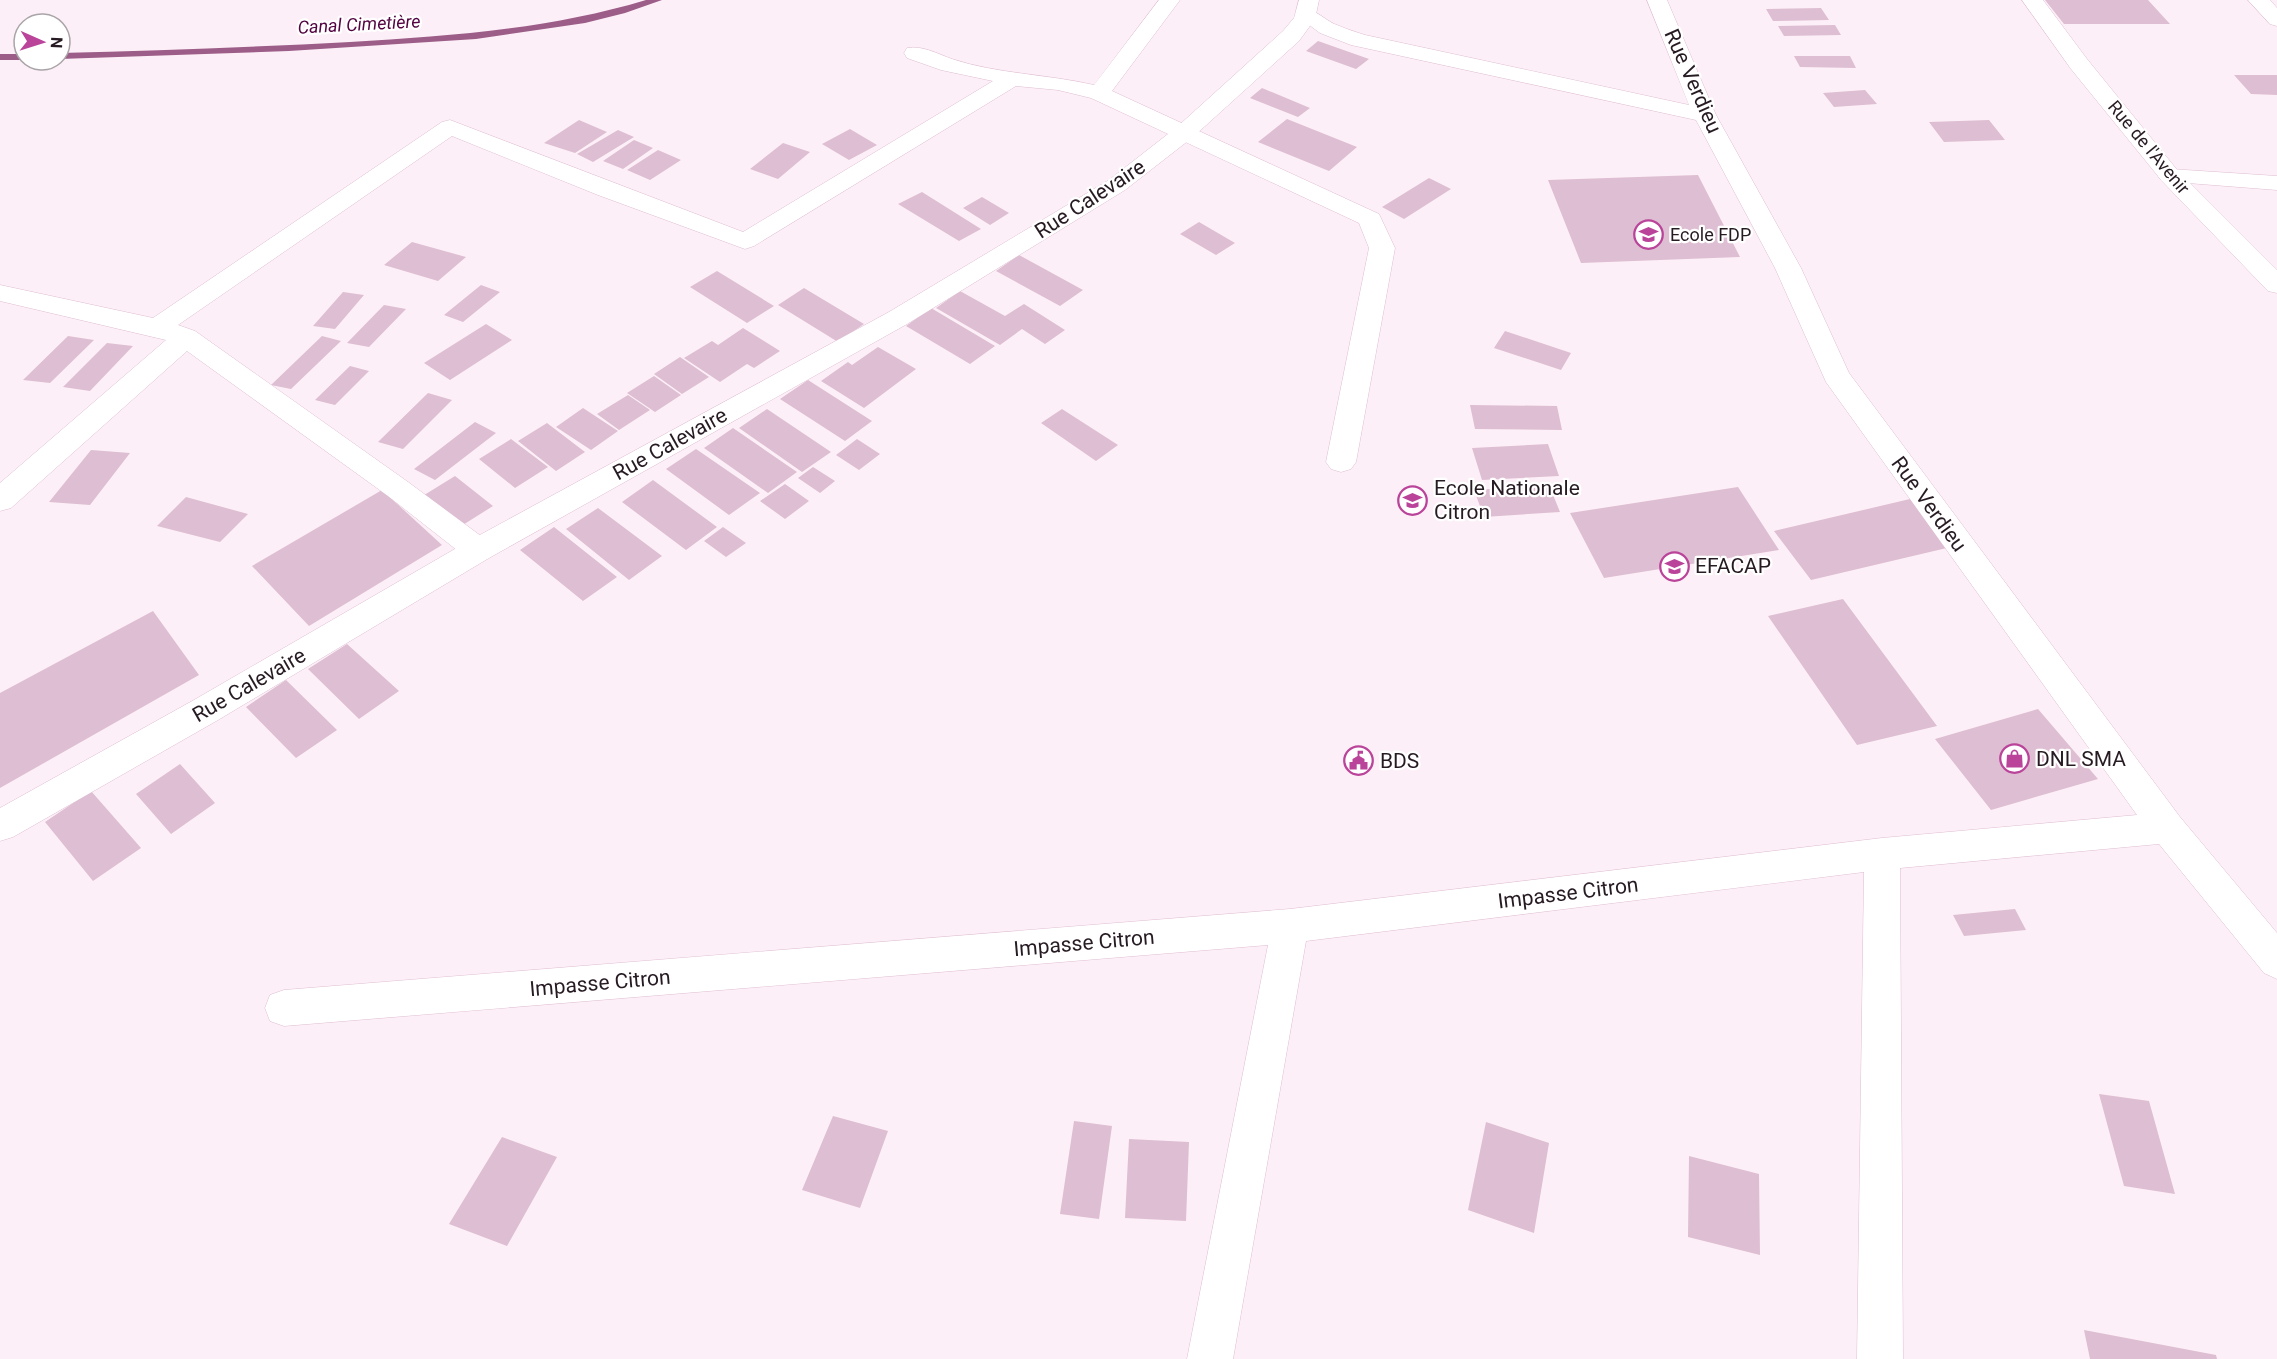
<svg xmlns="http://www.w3.org/2000/svg" width="2277" height="1359" font-family="Roboto,sans-serif">
<rect width="100%" height="100%" fill="#fdeff7"/>
<g fill="none" stroke-linecap="round" stroke-linejoin="round">
<!-- stream -->
<path fill="#9c5e88" fill-rule="evenodd" d="M646 0H662L625 13 585 23 476 39 289 51 60 59V53C157 51 254 47 350 42 450 36 550 29 646 0Z
M0 54H24L25 60H0Z"/>
</g>
<!-- building -->
<path fill="#debed2" d="M2045 0H2148L2170 24H2064Z
M1821 8 1829 20 1773 21 1766 9Z
M1835 25 1841 35 1784 36 1778 26Z
M1318 41 1369 59 1356 69 1306 51Z
M1794 56H1850L1856 68 1800 67Z
M2234 75H2277V95L2251 94Z
M1262 88 1310 108 1298 117 1250 98Z
M1865 90 1877 104 1834 107 1823 93Z
M1287 119 1357 147 1329 171 1258 142Z
M579 120 607 132 575 153 544 143Z
M1989 120 2005 140 1944 142 1929 122Z
M850 129 877 145 849 160 822 144Z
M618 130 634 137 593 162 577 154Z
M634 140 653 148 623 169 603 161Z
M783 143 810 152 778 179 750 169Z
M658 150 681 160 650 180 627 170Z
M1698 175 1740 257 1581 263 1548 180Z
M1429 178 1451 189 1404 219 1382 207Z
M922 192 981 229 959 241 898 204Z
M982 197 1009 213 990 225 963 208Z
M1199 222 1235 243 1216 255 1180 234Z
M412 242 466 257 438 281 384 265Z
M1019 255 1083 290 1060 306 996 271Z
M717 271 774 306 747 323 690 287Z
M481 285 500 292 463 322 444 315Z
M804 288 864 324 838 342 778 305Z
M960 291 1005 316 1024 304 1065 330 1045 344 1022 329 1000 345 936 308Z
M343 292 364 295 335 329 313 326Z
M384 305 406 309 369 347 347 343Z
M931 308 995 346 970 364 906 326Z
M486 324 512 340 450 380 424 363Z
M743 328 780 351 754 368 747 364 720 382 684 358 712 341 718 345Z
M1505 331 1571 353 1561 370 1494 348Z
M68 336 94 340 50 383 23 380Z
M322 336 341 341 291 389 271 385Z
M107 343 133 346 90 391 63 387Z
M878 347 916 369 864 408 821 381 848 362 852 365Z
M680 357 709 377 682 394 654 374Z
M350 366 369 371 335 405 315 400Z
M654 376 681 395 655 412 627 393Z
M808 380 872 421 845 441 780 399Z
M428 393 452 400 403 449 378 442Z
M628 395 650 410 619 430 597 414Z
M1470 405 1557 406 1562 430 1475 429Z
M583 408 618 431 591 450 556 427Z
M767 409 831 452 802 472 739 428Z
M1062 409 1118 445 1096 461 1041 423Z
M475 422 496 433 435 480 414 469Z
M547 423 585 452 556 471 518 441Z
M733 428 797 472 768 493 704 448Z
M511 439 548 467 515 488 479 459Z
M857 439 880 454 859 470 836 455Z
M1548 444 1559 476 1482 480 1472 448Z
M696 449 760 493 729 515 666 469Z
M91 450 130 453 90 505 49 502Z
M813 467 835 481 820 493 798 478Z
M455 476 493 506 458 528 421 497Z
M653 480 717 527 686 550 622 502Z
M785 484 809 501 785 519 760 501Z
M1549 485 1560 512 1484 517 1474 490Z
M1738 487 1779 550 1604 578 1570 513Z
M382 490 442 545 309 626 252 566Z
M186 497 248 514 220 542 157 526Z
M1910 499 1951 547 1811 580 1774 531Z
M598 508 662 556 629 580 566 529Z
M554 527 617 577 583 601 520 550Z
M723 527 746 543 726 557 704 541Z
M1843 599 1937 726 1857 745 1768 616Z
M153 611 199 675 0 788V693Z
M347 644 399 691 359 719 308 669Z
M286 680 337 730 296 758 246 707Z
M2038 709 2098 779 1991 810 1935 739Z
M180 764 215 803 171 834 136 794Z
M91 791 141 848 93 881 45 822Z
M2015 909 2026 930 1964 936 1953 915Z
M2099 1094 2149 1101 2175 1194 2124 1186Z
M833 1116 888 1131 860 1208 802 1190Z
M1074 1121 1112 1126 1099 1219 1060 1214Z
M1486 1122 1549 1143 1534 1233 1468 1210Z
M502 1137 557 1157 507 1246 449 1224Z
M1129 1139 1189 1142 1186 1221 1125 1218Z
M1689 1156 1759 1174 1760 1255 1688 1237Z
M2084 1330 2216 1355 2217 1359H2090Z"/>
<g fill="none" stroke-linecap="round" stroke-linejoin="round">
<defs>
<path id="minor" d="M1159 0H1180L1112 91 1379 214 1395 248 1356 462 1351 469 1341 472 1331 469 1326 462 1369 248 1359 223 1091 98 1058 90 1016 86 754 246 745 249 598 195 452 136 178 325 195 331 408 482 489 542 493 550 489 558 478 561 467 558 388 496 187 351 11 508 0 511V483L166 340 0 301V285L153 318 442 122 450 120 743 232 993 81 941 70 907 58 904 53 907 48C922 45 938 54 952 59 997 74 1047 74 1094 85Z
M1647 0H1667L1716 115 1801 268 1849 373 2180 817 2277 933V979L2264 973 2159 844 1900 868 1903 1359H1857L1864 872 1306 941 1233 1359H1187L1268 945 284 1026 270 1021 265 1008 270 995 284 990 1290 909 1882 838 2137 815 1826 382 1775 268 1696 120 1351 45 1320 33 1296 15 1299 11C1315 6 1323 20 1337 25 1346 29 1356 32 1365 35L1689 105Z
M2248 0H2270L2277 8V26L2270 24Z
M2170 169 2277 176V190L2162 181 2158 176 2162 171Z"/>
<path id="secondary" d="M1299 0H1319L1315 19 1299 41 1193 137 1125 190 907 324 489 558 218 720 13 837 0 841V808L194 700 467 542 889 312 1109 180 1177 127 1283 31 1294 18Z
M2022 0H2043L2087 59 2178 171 2277 270V293L2268 291 2162 181 2071 69Z"/>
</defs>
<!-- minor casing -->
<use href="#minor" stroke="#debed2" stroke-width="1"/>
<!-- secondary casing -->
<use href="#secondary" stroke="#debed2" stroke-width="1"/>
<!-- minor -->
<use href="#minor" fill="#fff" fill-rule="evenodd"/>
<!-- secondary -->
<use href="#secondary" fill="#fff" fill-rule="evenodd"/>
</g>
<!-- icons -->
<defs>
<symbol id="school-ring" viewBox="-11 -11 22 22"><circle r="9.5" fill="#fff" stroke="#ba449a" stroke-width="1.5"/><path d="M0-5L7-2L0 1L-7-2ZM-4 1L0 2.5L4 1V4Q0 6-4 4Z" fill="#ba449a"/></symbol>
<symbol id="shop-ring" viewBox="-11 -11 22 22"><circle r="9.5" fill="#fff" stroke="#ba449a" stroke-width="1.5"/><path d="M-5-2.5h2.3a2.7 3.5 0 0 1 5.4 0H5L5.5 6h-11ZM-1.5-2.5h3a1.5 2.3 0 0 0-3 0Z" fill="#ba449a"/></symbol>
<symbol id="civic-ring" viewBox="-11 -11 22 22"><circle r="9.5" fill="#fff" stroke="#ba449a" stroke-width="1.5"/><path d="M-.6-6.5H3V-4.5H.6V-3L4-1V1h2V6H-6V1h2V-1L-.6-3ZM-1.2 2.5V6h2.4V2.5Z" fill="#ba449a"/></symbol>
</defs>
<g fill-rule="evenodd">
<use href="#school-ring" x="1632" y="218" width="33" height="33"/>
<use href="#school-ring" x="1396" y="484" width="33" height="33"/>
<use href="#school-ring" x="1658" y="550" width="33" height="33"/>
<use href="#shop-ring" x="1998" y="742" width="33" height="33"/>
<use href="#civic-ring" x="1342" y="744" width="33" height="33"/>
</g>
<g text-anchor="middle" dominant-baseline="central" stroke-width="4.5" stroke-linejoin="round" paint-order="stroke">
<!-- far-water labels -->
<g font-size="18" font-style="italic" fill="#530441" stroke="#fff">
<text transform="translate(359 24) rotate(-3)">Canal Cimetière</text>
</g>
<!-- far-street labels -->
<g font-size="18" fill="#271b23" stroke="#fff">
<text transform="translate(2149 147) rotate(50)">Rue de l'Avenir</text>
</g>
<!-- far-poi labels -->
<g font-size="18" fill="#271b23" stroke="#fff" text-anchor="start">
<text x="1670" y="234">Ecole FDP</text>
</g>
<!-- street labels -->
<g font-size="21" fill="#271b23" stroke="#fff">
<text transform="translate(1693 81) rotate(66)">Rue Verdieu</text>
<text transform="translate(1090 199) rotate(-33)">Rue Calevaire</text>
<text transform="translate(670 444) rotate(-29)">Rue Calevaire</text>
<text transform="translate(1929 504) rotate(54)">Rue Verdieu</text>
<text transform="translate(249 685) rotate(-30)">Rue Calevaire</text>
<text transform="translate(1568 893) rotate(-7)">Impasse Citron</text>
<text transform="translate(1084 943) rotate(-5)">Impasse Citron</text>
<text transform="translate(600 983) rotate(-5)">Impasse Citron</text>
</g>
<!-- poi labels -->
<g font-size="21" fill="#271b23" stroke="#fff" text-anchor="start">
<text x="1434" y="488">Ecole Nationale<tspan x="1434" dy="24">Citron</tspan></text>
<text x="1695" y="566">EFACAP</text>
<text x="2036" y="759">DNL SMA</text>
<text x="1380" y="761">BDS</text>
</g>
</g>
<!-- north arrow -->
<g transform="translate(42 42) rotate(93)"><circle r="28" fill="#ffffff" stroke="#a9a4a7" stroke-width="1.5"/>
<path d="M0-4.5L10 22L0 15L-10 22Z" fill="#ba449a"/>
<text y="-9" font-size="16" font-weight="bold" text-anchor="middle" fill="#271b23">N</text>
</g>
</svg>
